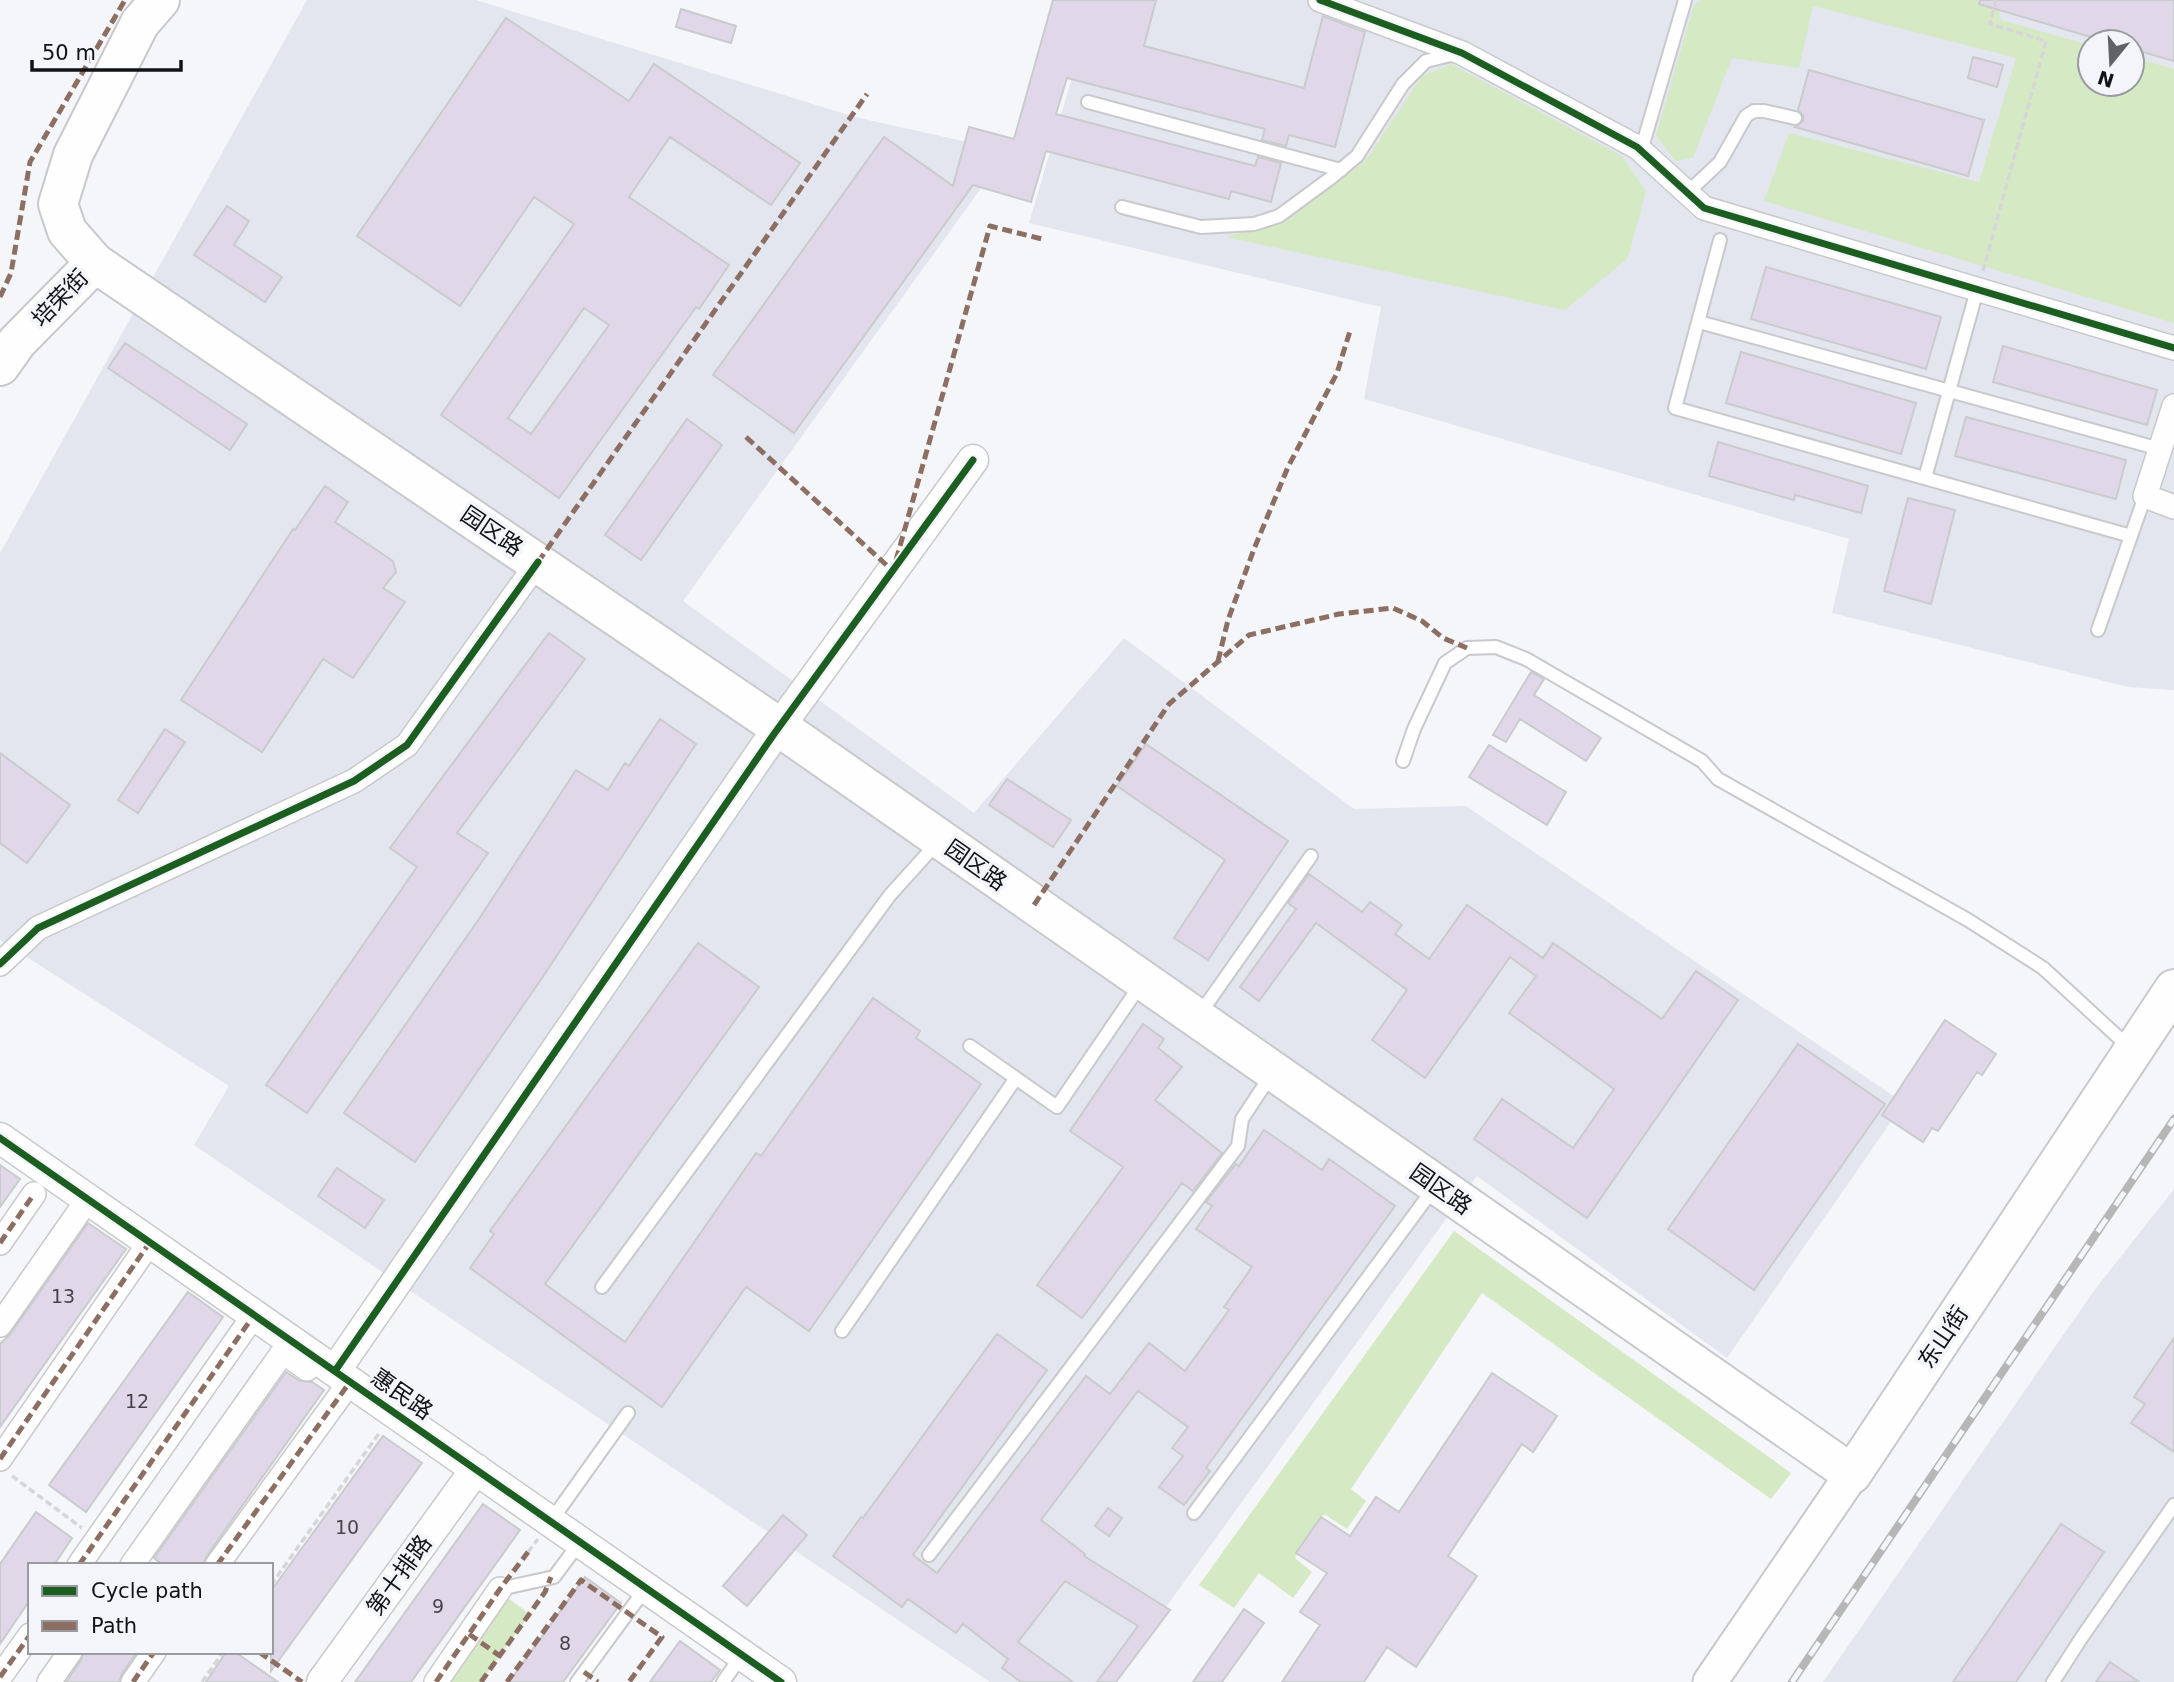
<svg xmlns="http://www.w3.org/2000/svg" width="2174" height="1682" font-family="'DejaVu Sans','Noto Sans SC',sans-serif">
<rect width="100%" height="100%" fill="#f5f6f9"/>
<!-- built -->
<path fill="#e3e6ee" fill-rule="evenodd" d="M307 0H476L855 117 1008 151 683 601 974 813 1124 638 1354 809 1466 806 1904 1103 1727 1358 1477 1176 1112 1682H990L194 1145 229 1086 0 940V553Z
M1095 0H2174V690L2128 687 1832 613 1849 539 1364 399 1381 307 1029 223ZM2090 42H2132V84H2090Z
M2174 1189V1682H1823L2093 1292Z"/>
<!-- green -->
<path fill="#d6e9c5" d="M1702 0H1996L2001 20 2090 45V84H2132V57L2174 69V323L1764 201 1789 133 1979 182 2016 58 1813 6 1799 68 1732 58 1693 158 1675 161 1656 135 1694 5Z
M1451 64 1622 156 1646 191 1628 258 1565 310 1226 237 1287 220 1366 160 1422 76Z
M1454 1231 1791 1473 1771 1499 1482 1293 1351 1489 1366 1501 1347 1529 1324 1514 1295 1558 1312 1572 1293 1598 1259 1573 1234 1608 1199 1585Z
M509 1599 530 1614 481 1682H448Z"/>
<!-- building -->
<path fill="#e0d8e8" stroke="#cacbcc" stroke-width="2" fill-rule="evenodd" d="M1053 0H1156L1144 46 1304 88 1323 16 1365 32 1335 147 1289 135 1286 146 1262 140 1265 129 1067 78 1056 114 1255 166 1258 157 1281 163 1271 202 1231 191 1229 199 1046 151 1031 202 973 185 794 433 713 375 884 137 953 186 969 127 1014 139Z
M1980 0H2174V61L2132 49V42H2108L1979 4Z
M681 9 736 26 731 43 676 27Z
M506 18 629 101 654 64 800 163 771 205 670 137 629 197 729 265 699 309 696 307 559 498 441 415 574 224 534 197 460 306 357 236ZM584 308 609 325 531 434 508 418Z
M1973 57 2003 65 1997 87 1968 78Z
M1809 70 1984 120 1968 176 1795 127 1803 121V115L1798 110Z
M227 206 249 221 234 245 282 277 265 302 194 255Z
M1766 267 1941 317 1926 369 1751 319Z
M125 343 247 424 230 450 108 368Z
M2003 346 2157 390 2147 425 1993 382Z
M1741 352 1916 403 1901 454 1726 403Z
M1966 417 2126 460 2116 499 1955 456Z
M687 419 722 445 641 560 605 535Z
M1718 442 1868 486 1861 513 1795 495 1794 500 1709 476Z
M325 486 348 502 335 522 393 561 396 572 383 588 405 602 353 678 323 659 262 752 181 700 293 529 295 530Z
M1908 498 1955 510 1931 604 1884 591Z
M549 633 585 659 457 833 488 853 307 1113 266 1085 417 867 390 848Z
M1531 672 1544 679 1534 695 1601 738 1586 761 1520 719 1506 742 1493 735Z
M660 719 696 744 542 978 415 1162 344 1113 479 919 576 770 608 790 625 763 629 766Z
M165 729 185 742 138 813 118 800Z
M1146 744 1288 841 1208 960 1174 938 1225 860 1117 786Z
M1489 745 1566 792 1547 825 1469 777Z
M0 753 70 805 27 863 0 843Z
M1007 779 1071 820 1053 847 989 805Z
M1309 874 1362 912 1370 902 1402 925 1395 934 1429 959 1467 905 1543 958 1553 943 1662 1019 1696 971 1738 1000 1587 1218 1474 1139 1502 1099 1573 1148 1614 1089 1509 1013 1536 976 1510 957 1425 1078 1372 1040 1407 990 1316 923 1259 1001 1240 987 1296 909 1288 903Z
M698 943 759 987 545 1284 625 1342 756 1153 761 1156 873 998 920 1031 916 1038 981 1084 809 1331 746 1287 662 1407 470 1268 494 1234 490 1231Z
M1945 1020 1996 1054 1982 1075 1977 1072 1938 1131 1932 1128 1923 1142 1882 1115Z
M1143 1024 1164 1039 1158 1048 1182 1067 1155 1100 1222 1153 1193 1191 1182 1183 1082 1318 1037 1285 1123 1167 1070 1131Z
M1798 1044 1885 1104 1754 1290 1668 1229Z
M1264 1130 1322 1170 1329 1159 1395 1206 1206 1468 1210 1471 1184 1505 1159 1487 1183 1456 1172 1448 1188 1427 1138 1391 1041 1520 1085 1554 1084 1556 1170 1610 1116 1682H1097L1138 1626 1065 1581 1018 1642 1073 1682H1021L1002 1668 1008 1659 963 1624 956 1633 908 1599 902 1607 833 1556 861 1517 863 1518 997 1334 1047 1370 913 1555 937 1573 1086 1376 1110 1394 1149 1343 1185 1371 1229 1310 1224 1307 1252 1267 1196 1229 1212 1206 1206 1202 1236 1164 1239 1166Z
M0 1165 20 1179 0 1207Z
M337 1168 384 1200 365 1228 318 1196Z
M88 1223 126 1249 0 1427V1344L11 1333Z
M188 1292 223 1317 86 1512 49 1485Z
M2174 1338V1452L2131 1423 2145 1404 2134 1397Z
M286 1372 300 1381 312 1382 324 1390 206 1557 203 1565H163L154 1558Z
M1492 1373 1557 1416 1533 1452 1522 1444 1448 1556 1477 1576 1416 1667 1387 1647 1364 1682H1282L1320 1625 1300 1612 1327 1573 1296 1553 1321 1517 1350 1536 1376 1497 1399 1512Z
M383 1436 422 1463 271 1671V1591Z
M483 1504 520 1530 411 1682H355Z
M1108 1508 1122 1518 1109 1536 1095 1526Z
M36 1512 72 1538 54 1565H30V1600L0 1644V1564Z
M783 1515 807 1535 747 1606 723 1586Z
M2061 1524 2104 1552 2016 1682H1953Z
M585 1577 621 1603 563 1682H509Z
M1244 1609 1264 1623 1222 1682H1193Z
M680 1641 720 1670 711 1682H650Z
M84 1652H137L122 1674 119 1682H66L81 1660Z
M226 1652H235L278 1682H206Z
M2110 1662 2139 1682H2096Z"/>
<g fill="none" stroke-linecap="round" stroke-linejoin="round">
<defs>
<path id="service" d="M1088 102 1341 170
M1641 151 1685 0
M1687 193 1720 162 1746 116 1754 111H1764L1795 118
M1122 207 1201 227 1254 224 1279 216 1332 177 1357 156 1403 84 1426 61 1455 54
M1720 240 1675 408 2131 536
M1699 322 2160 449
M1925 478 1977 290
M2098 630 2145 496
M1403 761 1414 729 1445 663 1467 648 1496 647 1526 659 1702 761 1718 779 1968 920 2043 968 2130 1048
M1199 1015 1311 856
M970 1046 1057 1107 1141 984
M602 1287 890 895 937 843
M842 1331 1016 1078
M1194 1513 1434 1188
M551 1521 628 1413
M929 1555 1238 1146 1242 1119 1271 1075
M500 1589 554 1577 580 1542
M577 1682 646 1588
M723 1682 742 1655
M2053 1682 2082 1637 2174 1505"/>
<path id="minor" d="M1320 0 1462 53 1637 147 1704 208 2174 348
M2174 406 2145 496 2174 507
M0 964 38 928 354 781 407 745 538 562
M0 1243 34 1194
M0 1325 88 1199
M0 1459 150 1242
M79 1565 254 1315
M132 1565 283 1352 307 1369
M217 1565 350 1382
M0 1677 30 1635
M49 1682 70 1652
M133 1682 154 1652
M436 1682 500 1589"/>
<path id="tertiary" d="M0 1138 781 1682
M335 1371 774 734 973 460
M322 1682 476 1469"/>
<path id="secondary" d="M1710 1682 1852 1474"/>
<path id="trunk" d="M160 0 140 23 73 155 58 204 67 231 95 263 779 727 1852 1474 2174 989
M0 366 17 342 95 263"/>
</defs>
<!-- service casing -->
<use href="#service" stroke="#c8c9cc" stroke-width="16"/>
<!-- minor casing -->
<use href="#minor" stroke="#c8c9cc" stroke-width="26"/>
<!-- tertiary casing -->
<use href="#tertiary" stroke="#c8c9cc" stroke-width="33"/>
<!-- secondary casing -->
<use href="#secondary" stroke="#c8c9cc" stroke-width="37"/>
<!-- trunk casing -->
<use href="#trunk" stroke="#c8c9cc" stroke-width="42"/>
<!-- path -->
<path stroke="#d6d6d8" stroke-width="3.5" stroke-dasharray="7 3.5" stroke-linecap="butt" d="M1983 271 2046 41 1990 24 1996 0
M12 1476 82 1528
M528 1552 538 1539
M271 1585 380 1432
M202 1682 223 1652"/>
<!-- service -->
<use href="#service" stroke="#fefefe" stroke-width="12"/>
<!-- minor -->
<use href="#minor" stroke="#fefefe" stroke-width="23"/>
<!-- tertiary -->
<use href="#tertiary" stroke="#fefefe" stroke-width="30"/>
<!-- secondary -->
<use href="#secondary" stroke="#fefefe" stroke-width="33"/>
<!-- trunk -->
<use href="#trunk" stroke="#fefefe" stroke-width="38"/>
<defs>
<path id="rail" d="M1792 1682 2174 1119"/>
</defs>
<!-- rail casing -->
<use href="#rail" stroke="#b6b6b7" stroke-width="8"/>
<!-- rail -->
<use href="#rail" stroke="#f3f5fb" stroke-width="5" stroke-dasharray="16" stroke-linecap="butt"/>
<!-- quiet -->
<path stroke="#8d6e63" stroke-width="5" stroke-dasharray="10 5" stroke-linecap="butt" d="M0 297 11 273 30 162 125 0
M746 437 893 571 990 226 1046 240
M538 562 867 94
M1218 661 1228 620 1254 549 1288 467 1337 373 1350 331
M1034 905 1169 704 1249 635 1339 614 1393 608 1422 621 1443 638 1467 648
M0 1243 34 1194
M0 1459 150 1242
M79 1565 254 1315
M217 1565 350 1382
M469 1634 500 1656
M259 1652 302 1682
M584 1672 598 1682
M0 1677 30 1635
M133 1682 154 1652
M436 1682 500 1589 528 1552
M481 1682 545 1592 551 1577
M507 1682 581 1580 662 1637 629 1682"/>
<defs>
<path id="cycleway" d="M1320 0 1462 53 1637 147 1704 208 2174 348
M0 964 38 928 354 781 407 745 538 562
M0 1138 781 1682
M335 1371 774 734 973 460"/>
</defs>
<!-- cycleway casing -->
<use href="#cycleway" stroke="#f3f5fb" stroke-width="11"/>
<!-- cycleway -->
<use href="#cycleway" stroke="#1b5e20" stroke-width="7"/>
</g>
<g text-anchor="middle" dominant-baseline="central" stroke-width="7" stroke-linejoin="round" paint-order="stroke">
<!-- number labels -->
<g font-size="19" fill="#46444a">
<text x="63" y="1296">13</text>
<text x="137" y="1401">12</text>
<text x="347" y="1527">10</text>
<text x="438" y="1606">9</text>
<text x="565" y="1643">8</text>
</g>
<!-- street labels -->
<g font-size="23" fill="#121315" stroke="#f3f5fb">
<text transform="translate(60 298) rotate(-46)">培荣街</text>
<text transform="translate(492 531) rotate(34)">园区路</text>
<text transform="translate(976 865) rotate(35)">园区路</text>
<text transform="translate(1441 1189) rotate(35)">园区路</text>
<text transform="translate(1943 1337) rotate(-56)">东山街</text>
<text transform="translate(402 1394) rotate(35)">惠民路</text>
<text transform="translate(399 1575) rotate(-54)">第十排路</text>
</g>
</g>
<!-- legend -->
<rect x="28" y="1563" width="245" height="91" fill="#f3f5fb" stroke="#999b9f" stroke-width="2"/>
<rect x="42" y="1586" width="35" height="10" fill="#1b5e20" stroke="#999b9f" stroke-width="2"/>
<text x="91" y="1598" font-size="21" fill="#121315">Cycle path</text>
<rect x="42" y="1621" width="35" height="10" fill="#8d6e63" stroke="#999b9f" stroke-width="2"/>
<text x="91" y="1633" font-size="21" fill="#121315">Path</text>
<!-- north arrow -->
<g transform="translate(2111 63) rotate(198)"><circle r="33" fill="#f3f5fb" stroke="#999b9f" stroke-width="2"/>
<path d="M0-5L12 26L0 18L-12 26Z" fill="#616265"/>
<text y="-10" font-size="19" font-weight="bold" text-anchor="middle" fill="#121315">N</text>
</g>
<!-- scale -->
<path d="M32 60v10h149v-10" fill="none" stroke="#121315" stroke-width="3.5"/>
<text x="42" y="60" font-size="21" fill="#121315" stroke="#f3f5fb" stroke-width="5" paint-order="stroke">50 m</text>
</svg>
